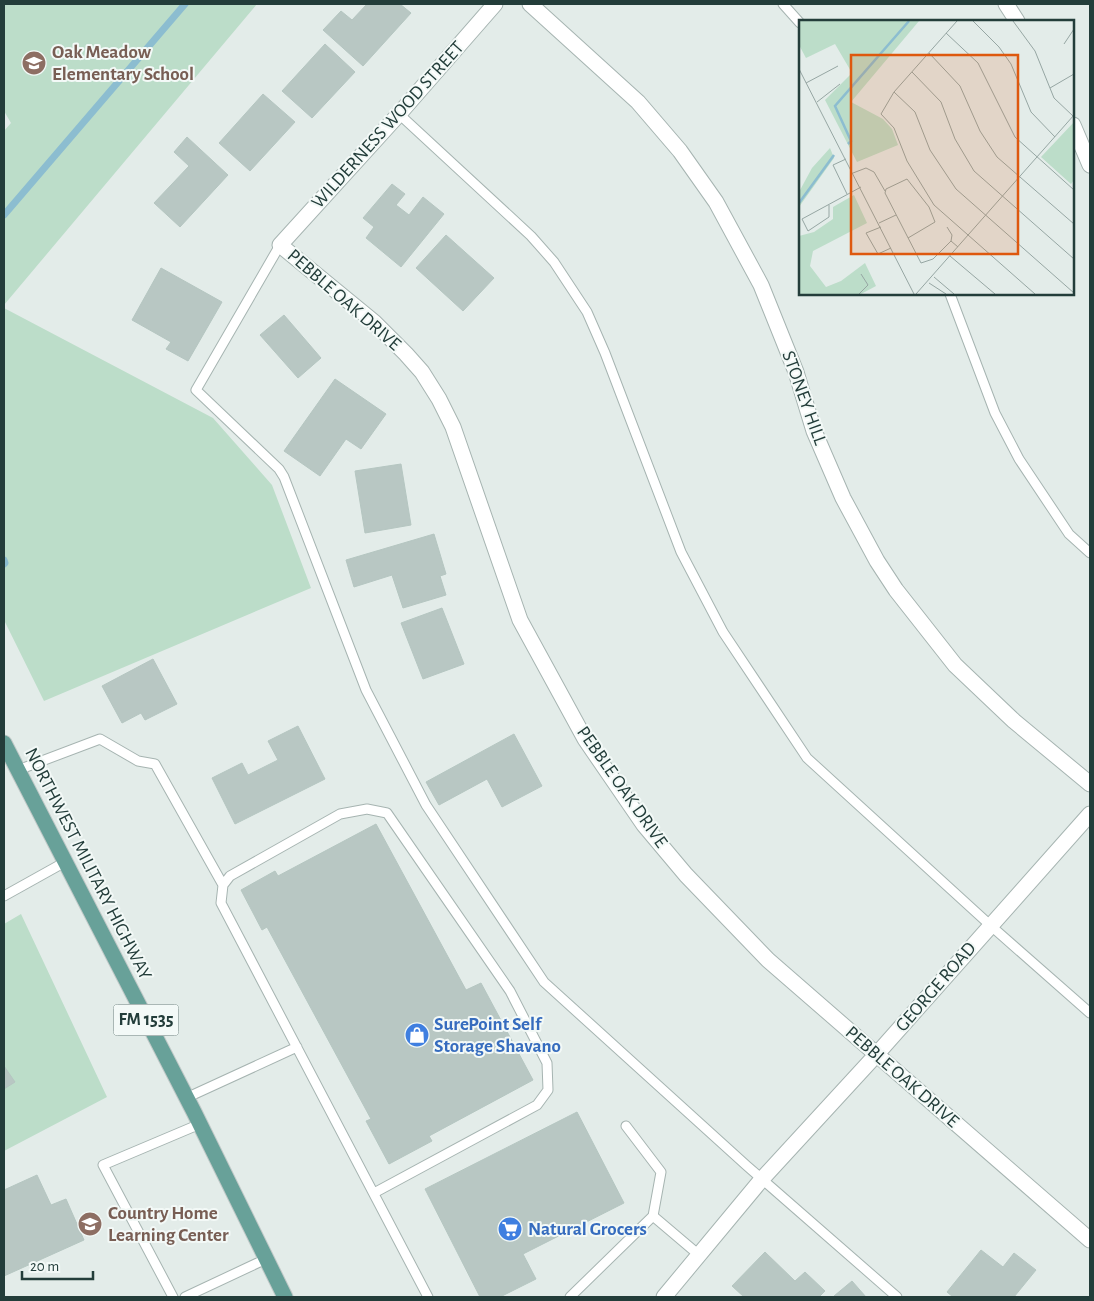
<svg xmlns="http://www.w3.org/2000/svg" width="1094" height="1301" font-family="'Alegreya Sans',sans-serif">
<rect width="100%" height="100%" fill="#e3ece9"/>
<!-- green -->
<path fill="#bcddc9" d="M4 4H257L4 305V131L11 123 4 111Z
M4 308 213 418 272 485 311 588 44 701 4 620Z
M21 914 107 1097 4 1151V924Z"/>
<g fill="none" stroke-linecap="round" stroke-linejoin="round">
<!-- stream -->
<path stroke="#8cbdd0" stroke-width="7" d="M4 215 185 4
M4 560 5 563 4 564"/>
</g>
<!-- building -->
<path fill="#b8c7c3" stroke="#b5c6c1" d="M367 4H400L411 13 363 66 323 30 341 11 352 20Z
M325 44 355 72 312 118 282 91Z
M263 94 295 122 250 171 219 143Z
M187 137 228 175 180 227 154 203 189 166 174 152Z
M392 184 405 194 396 205 409 215 423 197 444 214 401 267 366 238 374 227 363 218Z
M446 235 494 278 463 311 416 268Z
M161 268 222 302 188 361 166 349 171 342 132 320Z
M284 315 321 358 298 378 260 335Z
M335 379 386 414 361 449 346 439 320 476 284 451Z
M401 464 411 525 365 533 355 471Z
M434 534 446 574 440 576 446 595 403 608 392 575 354 587 346 560Z
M442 608 464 664 423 679 401 623Z
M153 659 177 704 145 720 141 713 122 723 102 686Z
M298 726 325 779 235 824 212 778 242 763 248 775 278 760 268 741Z
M514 734 542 786 502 807 487 779 439 805 426 782Z
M376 824 466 990 481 983 533 1080 429 1136 432 1141 389 1164 366 1121 371 1119 267 927 262 930 241 890 275 871 278 876Z
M4 1066 15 1082 4 1089Z
M577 1112 624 1203 523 1254 536 1279 500 1297H480L425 1189Z
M37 1175 51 1205 66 1199 84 1240 4 1276V1190Z
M981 1250 1003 1267 1014 1253 1036 1270 1014 1297H953L947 1292Z
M765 1252 795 1281 805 1272 825 1291 819 1297H744L732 1286Z
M852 1281 866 1297H835L834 1296Z"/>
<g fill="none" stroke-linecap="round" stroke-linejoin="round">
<defs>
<path id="service" d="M783 4 800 23
M399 114 531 236 554 262 587 312 605 353 681 552 723 632 807 758 990 925 1090 1013
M280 245 196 390 279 469 284 477 366 690 426 805 544 982 747 1166 897 1297
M950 294 995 413 1019 459 1069 534 1090 553
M18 770 100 739 138 761 155 764 223 885
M4 896 65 862
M186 1098 297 1047
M626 1126 661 1172 653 1216 699 1255
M374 1193 537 1105 548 1090 547 1063 510 991 387 813 367 809 340 814 230 876 223 885 221 903 428 1297
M173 1297 103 1165 200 1124
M185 1297 266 1259
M570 1297 653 1216"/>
<path id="minor" d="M495 4 399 114 280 245 374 322 406 354 422 372 439 399 453 427 520 620 585 739 644 825 686 875 768 960 1090 1240
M530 4 638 102 680 151 716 202 761 285 796 372 814 431 843 498 877 561 896 590 955 665 1014 721 1090 784
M1006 4 1017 21
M1073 125 1090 165
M664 1297 762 1179 876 1055 1090 814"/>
<path id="primary" d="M4 743 194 1112 285 1297"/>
</defs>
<!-- service casing -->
<use href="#service" stroke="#a6b4b1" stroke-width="11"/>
<!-- minor casing -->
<use href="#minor" stroke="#a6b4b1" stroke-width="17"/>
<!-- primary casing -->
<use href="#primary" stroke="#c1c9c8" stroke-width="17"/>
<!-- service -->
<use href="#service" stroke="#fff" stroke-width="9"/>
<!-- minor -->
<use href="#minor" stroke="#fff" stroke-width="15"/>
<!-- primary -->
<use href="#primary" stroke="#68a199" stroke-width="15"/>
</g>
<!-- icons -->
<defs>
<symbol id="school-disc" viewBox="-11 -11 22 22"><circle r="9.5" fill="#8d6e63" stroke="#f3f9f7"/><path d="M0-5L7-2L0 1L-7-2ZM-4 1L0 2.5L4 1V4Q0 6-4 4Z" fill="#fff"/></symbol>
<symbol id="shop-disc" viewBox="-11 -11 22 22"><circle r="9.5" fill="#3f7fe0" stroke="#f3f9f7"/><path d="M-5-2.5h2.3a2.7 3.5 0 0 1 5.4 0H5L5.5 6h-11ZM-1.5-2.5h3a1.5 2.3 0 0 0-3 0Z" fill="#fff"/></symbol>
<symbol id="supermarket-disc" viewBox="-11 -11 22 22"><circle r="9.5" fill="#3f7fe0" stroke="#f3f9f7"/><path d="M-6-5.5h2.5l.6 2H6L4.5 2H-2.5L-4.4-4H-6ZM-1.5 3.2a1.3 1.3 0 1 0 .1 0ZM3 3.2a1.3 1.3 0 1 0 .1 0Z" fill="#fff"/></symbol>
</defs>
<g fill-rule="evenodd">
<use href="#school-disc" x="20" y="49" width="28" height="28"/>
<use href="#shop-disc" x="403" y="1021" width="28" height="28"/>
<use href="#school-disc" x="76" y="1210" width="28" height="28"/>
<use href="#supermarket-disc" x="496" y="1215" width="28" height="28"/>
</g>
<g text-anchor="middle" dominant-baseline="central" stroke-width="4" stroke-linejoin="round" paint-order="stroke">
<!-- shield labels -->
<rect fill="#f3f9f7" stroke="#617573" stroke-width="1" x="113.5" y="1004.5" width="65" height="31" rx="4"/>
<g font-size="18" font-weight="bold" fill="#233d3a">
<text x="146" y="1020">FM 1535</text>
</g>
<!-- education labels -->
<g font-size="19" font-weight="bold" fill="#785e54" stroke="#f3f9f7" text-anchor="start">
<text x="52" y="52">Oak Meadow<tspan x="52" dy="22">Elementary School</tspan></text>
<text x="108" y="1213">Country Home<tspan x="108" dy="22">Learning Center</tspan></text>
</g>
<!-- street labels -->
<g font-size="19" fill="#233d3a" stroke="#f3f9f7">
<text transform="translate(388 125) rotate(-48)">WILDERNESS WOOD STREET</text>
<text transform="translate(344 300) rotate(41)">PEBBLE OAK DRIVE</text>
<text transform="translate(804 398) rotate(70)">STONEY HILL</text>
<text transform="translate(622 787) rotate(55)">PEBBLE OAK DRIVE</text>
<text transform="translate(88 864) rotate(63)">NORTHWEST MILITARY HIGHWAY</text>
<text transform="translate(936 987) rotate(-49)">GEORGE ROAD</text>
<text transform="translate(902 1077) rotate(41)">PEBBLE OAK DRIVE</text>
</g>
<!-- shop labels -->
<g font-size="19" font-weight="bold" fill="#366cbe" stroke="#f3f9f7" text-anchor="start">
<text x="434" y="1024">SurePoint Self<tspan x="434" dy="22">Storage Shavano</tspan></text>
<text x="528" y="1229">Natural Grocers</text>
</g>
</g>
<!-- overview -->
<g transform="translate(799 20)">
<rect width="275" height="275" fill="#e3ece9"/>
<path d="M0 1H120L52 82 84 99 93 109 99 125 58 142 26 80 53 53 36 24 7 38 0 25ZM275 102V160L272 164 242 137ZM31 128 35 138 0 187V172L13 148ZM55 175 68 203 14 231 11 246 27 267 42 261 66 243 77 266 62 274H0V216L15 212 34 199V187Z" fill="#bcddc9"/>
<path fill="none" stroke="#8cbdd0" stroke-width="2.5" d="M49 124 52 121 36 86 110 1M0 183 35 135"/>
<path fill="none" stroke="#96a6a3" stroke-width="1" d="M158 1 95 72 82 94 95 108 108 141 135 185 236 274M174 1 200 27 212 44 232 92 256 117M214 1 236 31 255 78 274 96M147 13 179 43 216 117 275 170M265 24 275 9M130 33 161 66 181 111 198 137 275 204M0 49 115 274M113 52 142 82 156 119 175 151 275 239M7 63 39 46M251 68 275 54M95 72 116 92 131 130 157 169 275 273M18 82 41 64M47 139 34 145 48 174M54 153 67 148 75 152 86 171M30 185V197L9 211 3 199 62 167M80 203 97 195M82 207 67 213 79 234 92 228M148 207 153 215 152 221 159 227M109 218 136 202 130 187 108 159 87 169 86 173 122 243 134 239 152 221M151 236 196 274M135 257 155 274M130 263 147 274M60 274 69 265 62 254M117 274 275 95"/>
<path fill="#de580e" fill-opacity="0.15" stroke="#de580e" stroke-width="2.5" d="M52 35H219V234H52Z"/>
<rect width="275" height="275" fill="none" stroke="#233d3a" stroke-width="2.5"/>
</g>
<!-- border -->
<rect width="1094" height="1301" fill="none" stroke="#233d3a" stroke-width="10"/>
<!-- scale -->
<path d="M22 1271v8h71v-8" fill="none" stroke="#233d3a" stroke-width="2.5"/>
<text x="30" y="1271" font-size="15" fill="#233d3a" stroke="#f3f9f7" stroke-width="4" paint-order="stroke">20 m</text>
</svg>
